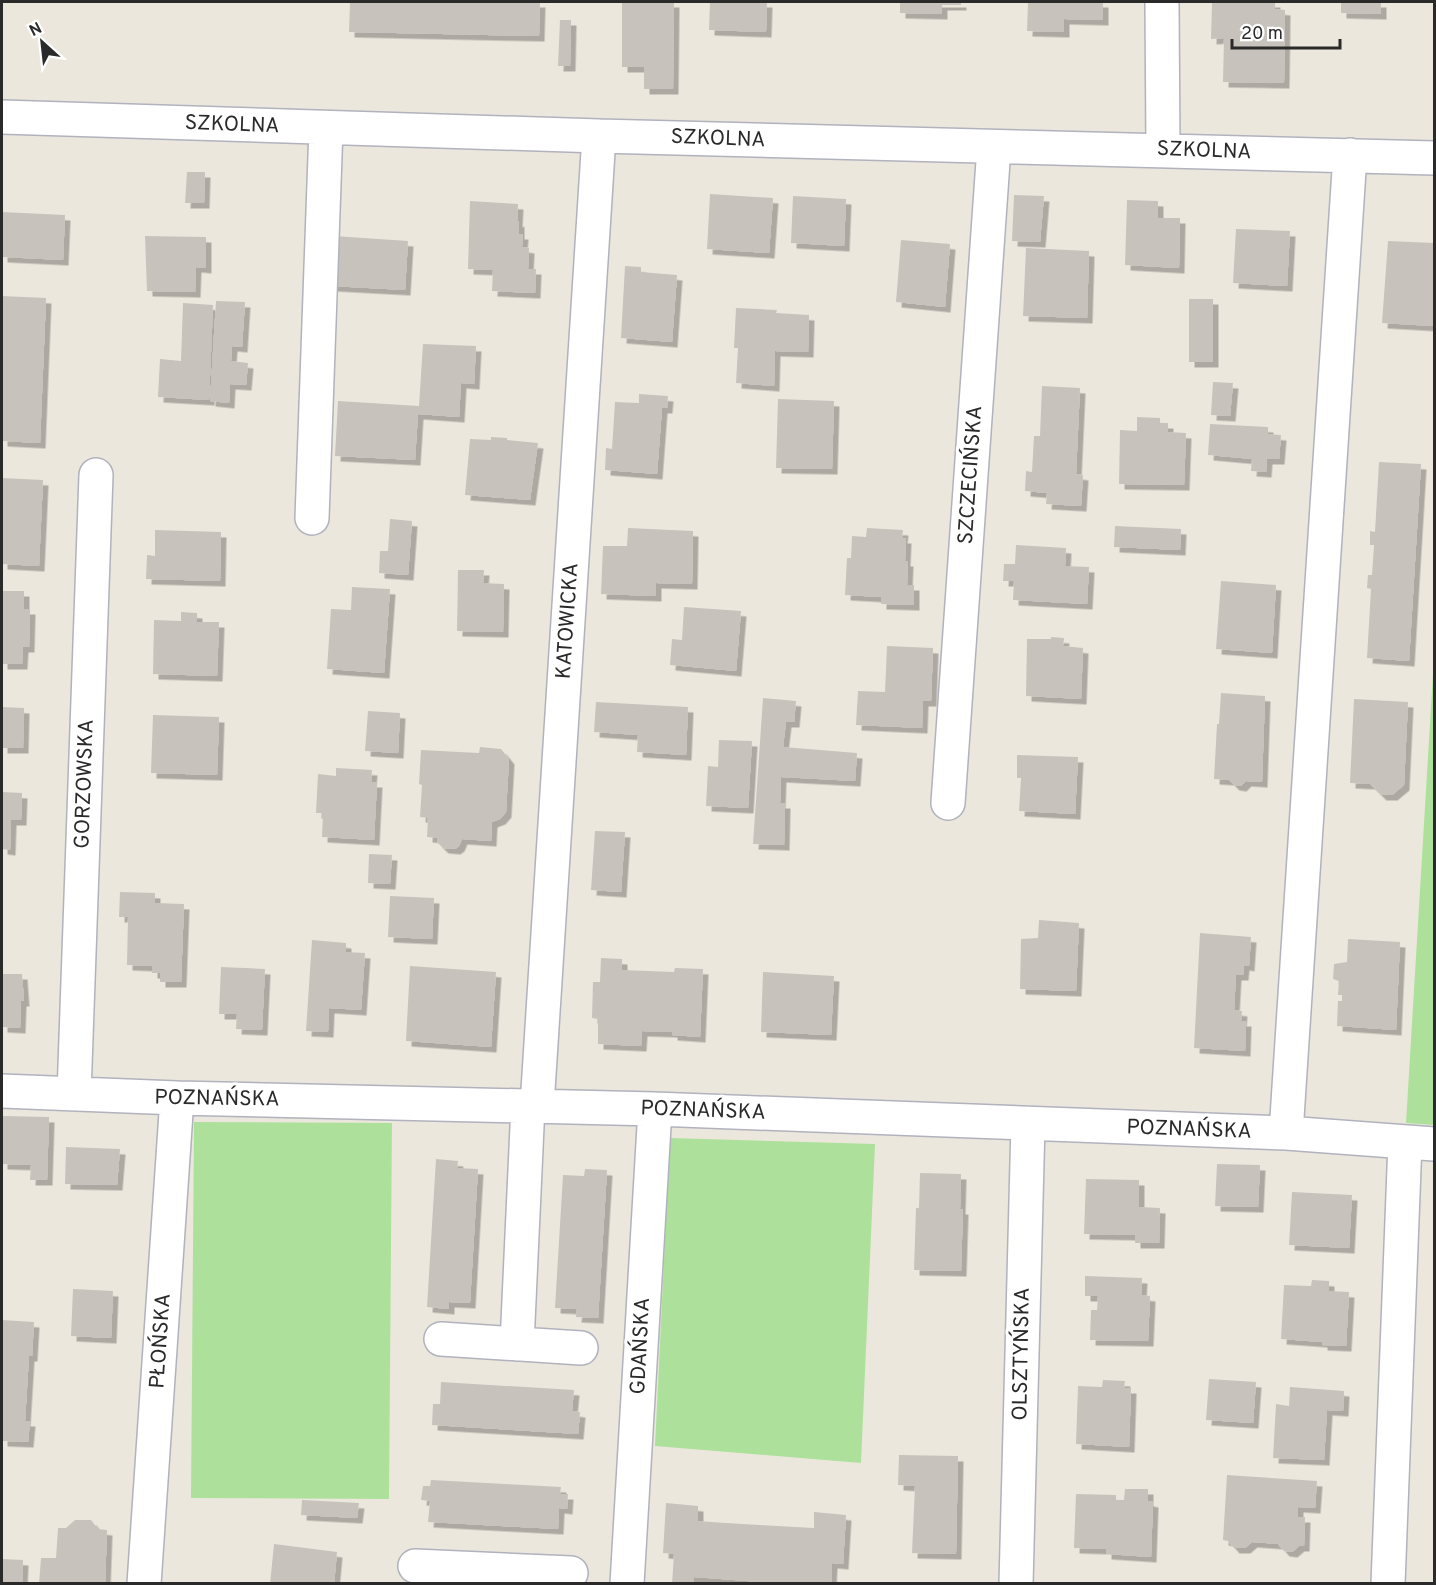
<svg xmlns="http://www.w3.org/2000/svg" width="1436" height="1585" font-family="Overpass,sans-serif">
<defs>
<filter id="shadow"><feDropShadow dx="5.5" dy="5.5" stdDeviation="0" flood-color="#0004"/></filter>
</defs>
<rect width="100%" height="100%" fill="#ece7dd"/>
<!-- green -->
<path fill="#ade19b" d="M1434 657V1125L1406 1123Z
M194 1122 392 1123 389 1499 191 1498Z
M670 1138 875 1144 861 1463 655 1446Z"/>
<!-- building -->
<path fill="#c7c3bc" filter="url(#shadow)" d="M350 2H540L539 36 349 32Z
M622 2H674L673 89H644V67H622Z
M710 2H767L766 32 709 30Z
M900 2H961V5H942V14L900 13Z
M1028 2H1103V20L1064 19V32L1027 31Z
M1225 2H1275V9L1285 10 1284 83 1223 82 1224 38 1211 39 1212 3Z
M1341 2H1381V14L1341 13Z
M560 20H571L570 66H558Z
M187 172H205L204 203H185Z
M710 194 773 198 769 253 707 249Z
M1014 195 1044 196 1040 242 1012 241Z
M793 196 846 199 844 246 791 243Z
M1127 200 1158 201V218H1180L1179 268 1125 265Z
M470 201 518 204 517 222 519 221V234H523L522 247 529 248 528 269H536L535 293 492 291 493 270 468 269Z
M2 212 65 215 63 260 2 257Z
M1236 229 1290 231 1287 286 1233 283Z
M145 236 206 237V268L196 267 195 292 147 291Z
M334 236 408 241 405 290 331 286Z
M901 240 950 244 945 307 896 302Z
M1388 241 1434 243 1433 326 1382 323Z
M1026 248 1089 251 1087 318 1023 316Z
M625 266 641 267V272L677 275 672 342 621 338Z
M2 296 46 298 40 443 2 441Z
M1189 299H1213V362H1189Z
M216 301 245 302 242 347 232 346 231 361 248 363 246 385 230 384 229 403 210 401Z
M183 303 213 305 209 400 158 397 160 359 181 361Z
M736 308 777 310 776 313 809 315 808 352 775 351 774 386 736 383 738 348H734Z
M423 344 476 346 474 384 461 383 459 417 418 414 415 460 335 456 338 401 419 406Z
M1213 382 1233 383 1230 416 1211 415Z
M1042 386 1080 388 1076 474 1083 475 1081 506 1046 504 1047 493 1025 491 1026 471 1032 472 1034 436H1040Z
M639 394 668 396 667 408H662L657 474 605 470 606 448 612 449 615 402 639 403Z
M778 399 834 401 832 469 776 468Z
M1137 417 1160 418V423H1168V432L1186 433 1184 485 1119 484 1120 430 1137 431Z
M1210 424 1268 427V434L1281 435 1279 459H1267L1266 472 1251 471 1252 459 1208 455Z
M491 437 507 438V440L538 443 530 500 465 495 470 439 491 440Z
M1379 462 1421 464 1409 661 1367 658 1371 589 1367 588 1368 575H1372L1374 545H1370V531L1375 532Z
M2 478 43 480 39 566 2 564Z
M390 519 412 521 408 575 379 573 380 551H388Z
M1115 526 1181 529 1180 550 1114 547Z
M628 528 693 531 692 584 656 583V596L601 594 603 546H627Z
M867 528 903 530 902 538H906L905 561H908L907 585H914V605L881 604V597L845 595 847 558H851L852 536 866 537Z
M155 530 221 532 220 581 146 579 147 555 155 556Z
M1016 545 1066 548 1065 566 1089 567 1087 604 1013 600 1014 581H1003L1004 564H1015Z
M458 570H484L483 583 504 584 503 632 457 631Z
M1221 581 1276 585 1272 653 1216 649Z
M352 587 390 589 384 673 327 669 331 609 351 610Z
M2 591H24V609H30L29 647H23L22 664H2Z
M684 607 741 611 736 671 670 665 672 639 682 640Z
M181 612 197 613V622H219L217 676 153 674 154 620 181 621Z
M1051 637 1064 638 1063 646 1083 648 1081 699 1026 696 1027 639H1051Z
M887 646 933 648 931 701H923L922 728 856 725 858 691 885 692Z
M1221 693 1265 696 1262 782 1246 781 1241 786 1234 785 1229 780 1214 779 1217 724H1219Z
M763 698 796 701 794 722H786L783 747 857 753 855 781 781 777 780 803H785L784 845 753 844Z
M1354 699 1408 702 1404 785 1392 795H1381L1370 784 1350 783Z
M596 702 688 707 686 755 637 752 638 735 594 732Z
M2 707 24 708 23 748H2Z
M368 711 400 713 398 753 365 751Z
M153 715 219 717 217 775 151 773Z
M719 740 752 741 748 808 706 806 708 766 718 767Z
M480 747 501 749 509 759 506 812 500 819 492 822 491 841 462 839 459 846 455 849 443 848 437 842V838L427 837 428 818 420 817 422 785 419 784 421 750 479 753Z
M1017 755 1078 757 1075 814 1019 811 1021 778H1017Z
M336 768 372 770 371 782H377L374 840 322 837 323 813H316L318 774 336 776Z
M2 792 22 793 21 820H11L10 850 2 849Z
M595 831 625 832 621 892 591 890Z
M369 854 392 855 390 884 368 883Z
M120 892 155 893V903L184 904 181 982H160V973H152V966L127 965 128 917H119Z
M390 896 434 898 432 939 388 937Z
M1039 920 1079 923 1076 991 1020 989 1021 939 1038 938Z
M1200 933 1251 937 1249 966 1244 965 1243 975H1236L1234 1010 1242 1011 1241 1021H1246L1245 1051 1194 1048Z
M1348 939 1400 942 1396 1030 1337 1026 1338 1001H1342V995H1338L1339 981 1333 979 1334 964 1347 962Z
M312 940 346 943V952L365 953 361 1010 329 1008 328 1032 306 1031Z
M601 958 622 959V970L674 972 675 968 703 969 700 1037 672 1035V1032L642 1031 641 1046 598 1044V1019L592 1018 593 982H600Z
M410 966 496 972 491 1047 406 1041Z
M221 967 265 969 262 1030 236 1029 237 1014H219Z
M763 972 834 976 831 1035 761 1032Z
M2 974H22L24 1001H21L20 1028 2 1027Z
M2 1116 49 1117 47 1180H30L31 1165 2 1164Z
M66 1147 120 1149 117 1185 65 1184Z
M436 1159 458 1161 457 1168 478 1169 470 1303 449 1302V1309L427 1307Z
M1217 1164 1260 1165 1258 1207 1215 1206Z
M585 1169 607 1170 598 1318 576 1317 577 1309 555 1308 563 1175 584 1176Z
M920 1173 961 1174 960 1209H963L961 1271 914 1270 916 1208H919Z
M1086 1179 1139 1180V1207L1160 1208 1159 1243H1135V1235L1084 1234Z
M1292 1192 1352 1195 1349 1248 1289 1245Z
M1085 1276 1142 1278 1141 1295 1150 1296 1148 1341 1090 1340 1091 1310H1097L1098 1296H1085Z
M1312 1280 1329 1281V1291L1349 1292 1346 1346 1322 1345V1342L1281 1339 1284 1285 1311 1286Z
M73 1289 113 1291 111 1338 71 1336Z
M2 1320 34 1322 32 1356H29L25 1421H30L28 1442 2 1441Z
M1209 1379 1256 1382 1253 1423 1206 1420Z
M1103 1380 1125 1381 1124 1388H1131L1129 1447 1076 1444 1078 1386 1102 1387Z
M441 1382 574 1390 572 1411 580 1412 578 1434 432 1425 433 1404H440Z
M1290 1387 1344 1391 1343 1411 1327 1410 1324 1460 1273 1458 1276 1404 1289 1406Z
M899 1455 958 1456 956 1554 912 1553 915 1486 898 1485Z
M1227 1475 1317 1481 1315 1508 1298 1507V1517H1305L1304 1546H1299L1292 1552 1284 1551 1278 1544 1252 1542 1245 1548H1234L1228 1541 1223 1540Z
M431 1480 561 1487 560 1494H568L567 1509 559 1508 558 1529 428 1522 430 1501 421 1500 423 1486H430Z
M1125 1489H1148V1501L1153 1502 1151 1557 1106 1554V1549L1074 1548 1076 1494 1116 1495V1500H1124Z
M302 1500 359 1503 357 1518 301 1515Z
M666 1503 698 1506V1521L726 1523 814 1528V1512L846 1515 843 1564 832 1563 831 1584H787L694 1577 693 1584H672L674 1554 663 1553Z
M75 1520H91L98 1529 107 1530 105 1584H39L41 1558H56L58 1528H66Z
M274 1544 337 1552 334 1584H270Z
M2 1559 23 1560 22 1584H2Z"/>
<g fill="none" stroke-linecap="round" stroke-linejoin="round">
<defs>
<path id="minor" d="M1162 2 1163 150
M2 117 599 136 1434 158
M312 518 326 128
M948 803 994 147
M2 1091 177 1098 655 1109 1286 1133 1434 1144
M74 1094 96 475
M537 1106 599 136
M1286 1133 1350 155
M441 1339 581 1348
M517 1344 528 1105
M415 1566 571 1573
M144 1584 177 1098
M627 1584 655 1109
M1016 1584 1028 1124
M1388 1584 1405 1142"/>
</defs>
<!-- minor casing -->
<use href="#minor" stroke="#b0b2be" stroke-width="36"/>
<!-- minor -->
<use href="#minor" stroke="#fff" stroke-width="33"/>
</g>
<g text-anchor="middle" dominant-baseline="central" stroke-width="6" stroke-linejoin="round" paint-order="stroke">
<!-- street labels -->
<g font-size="21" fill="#2a2a2a" stroke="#fff">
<text transform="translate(232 125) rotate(2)">SZKOLNA</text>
<text transform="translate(718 139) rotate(2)">SZKOLNA</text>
<text transform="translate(1204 151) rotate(2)">SZKOLNA</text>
<text transform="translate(971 475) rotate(-86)">SZCZECIŃSKA</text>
<text transform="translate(568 621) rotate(-86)">KATOWICKA</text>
<text transform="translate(85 784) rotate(-88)">GORZOWSKA</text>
<text transform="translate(217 1099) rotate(1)">POZNAŃSKA</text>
<text transform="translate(703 1111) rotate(2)">POZNAŃSKA</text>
<text transform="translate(1189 1130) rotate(2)">POZNAŃSKA</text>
<text transform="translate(161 1341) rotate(-86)">PŁOŃSKA</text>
<text transform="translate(641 1346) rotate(-87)">GDAŃSKA</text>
<text transform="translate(1022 1354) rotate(-89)">OLSZTYŃSKA</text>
</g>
</g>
<!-- border -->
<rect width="1436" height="1585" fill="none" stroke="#2a2a2a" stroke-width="6"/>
<!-- north arrow -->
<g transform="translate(42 42) rotate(333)" stroke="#ffffff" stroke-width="4.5" paint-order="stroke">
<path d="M0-4.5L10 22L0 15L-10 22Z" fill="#2a2a2a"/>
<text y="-9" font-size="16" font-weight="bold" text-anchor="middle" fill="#2a2a2a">N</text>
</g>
<!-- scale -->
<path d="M1232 39v9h108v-9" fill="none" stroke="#2a2a2a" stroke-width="3"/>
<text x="1241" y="39" font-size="18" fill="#2a2a2a" stroke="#ffffff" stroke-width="4.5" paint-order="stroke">20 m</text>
</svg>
